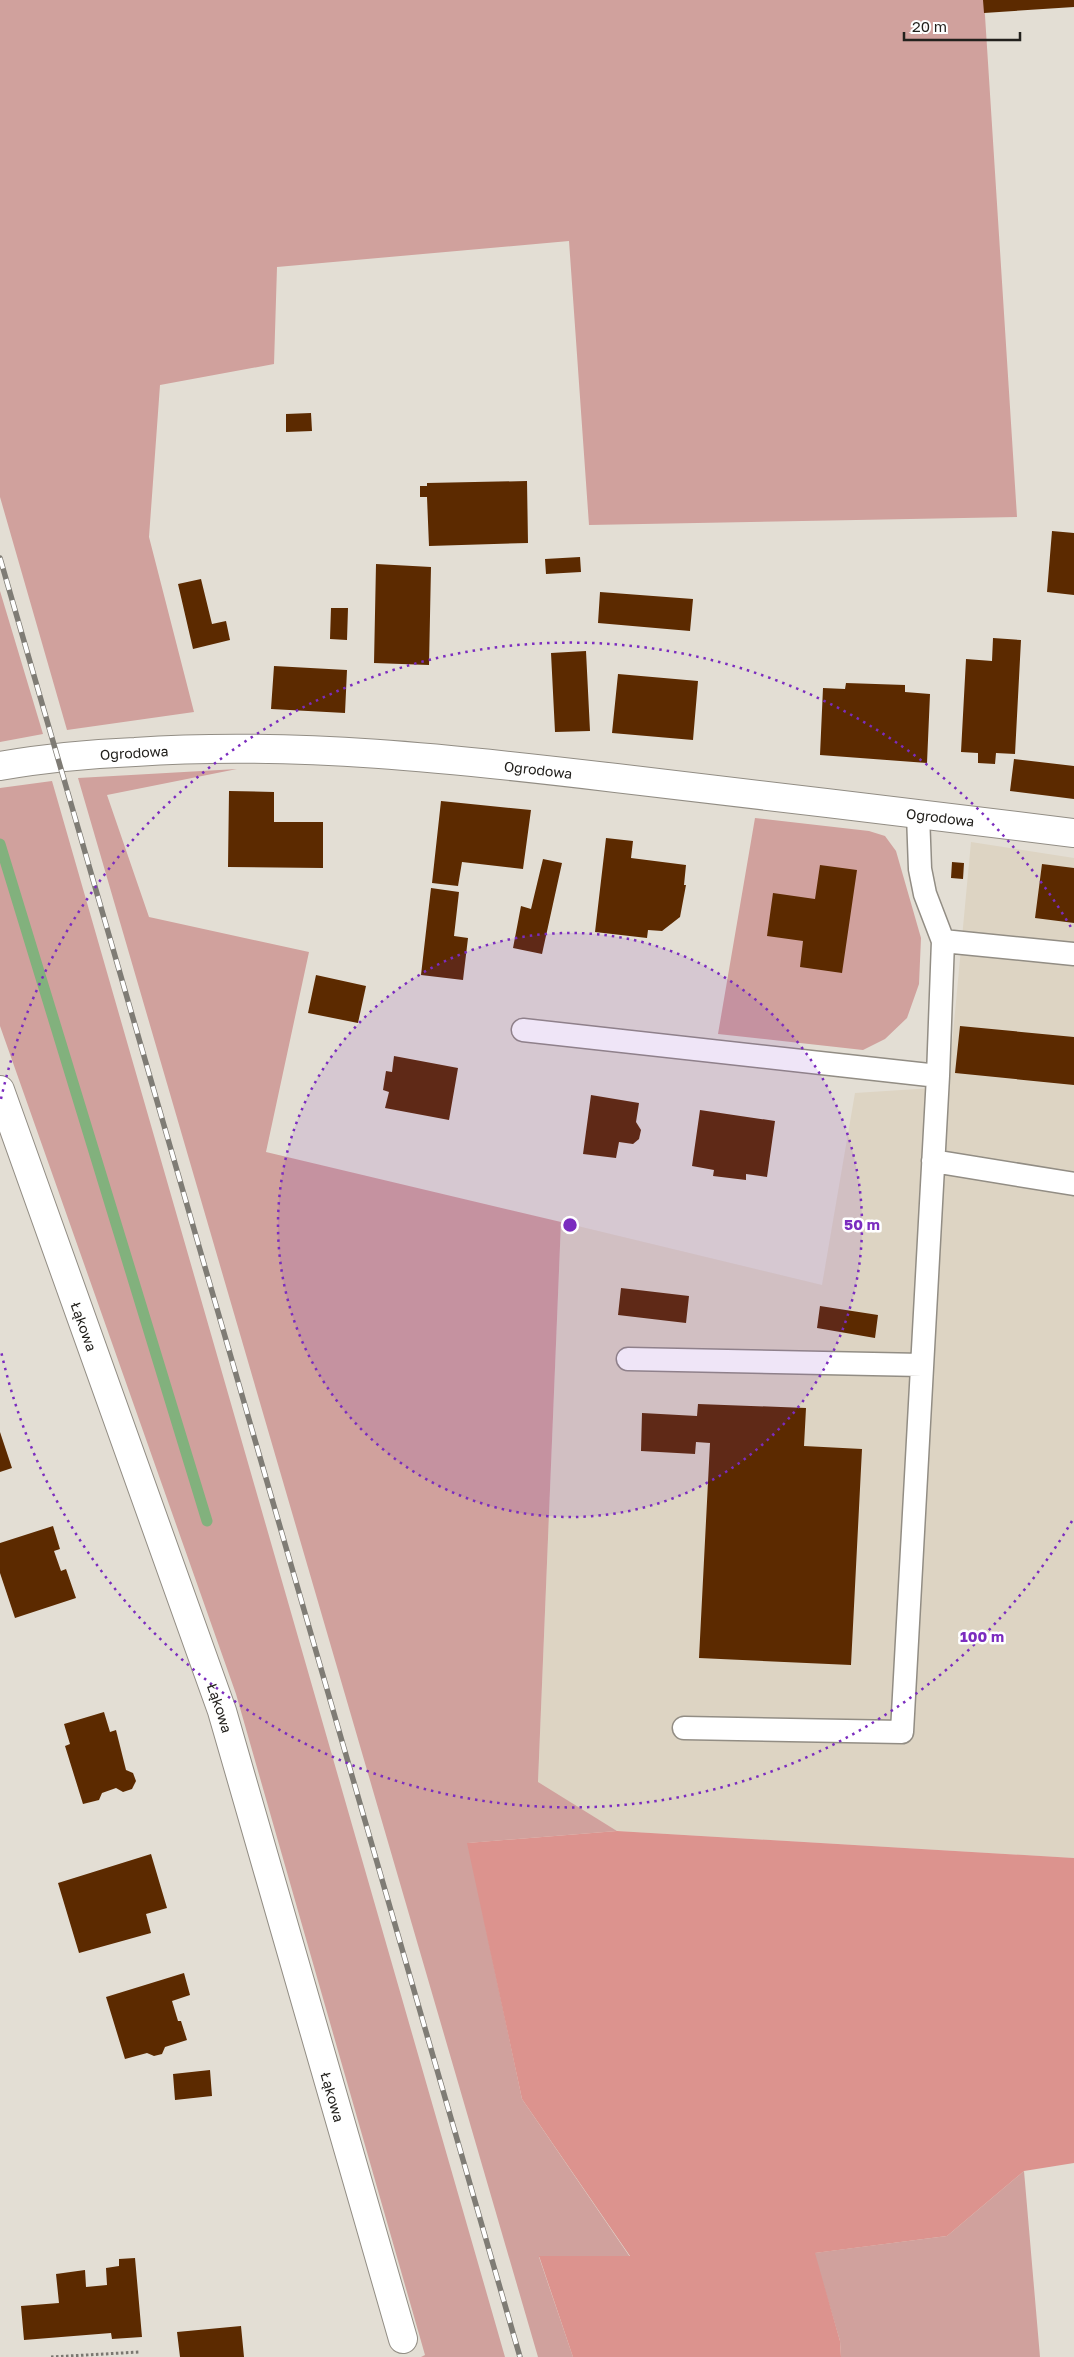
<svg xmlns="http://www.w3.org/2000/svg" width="1074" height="2357" font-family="'Golos Text',sans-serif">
<rect width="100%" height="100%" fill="#e3ded4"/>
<!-- built -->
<path fill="#ddd4c3" d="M971 842 1074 858V1858L617 1831 538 1783 561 1222 822 1285 855 1093 948 1087Z"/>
<!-- green -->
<path fill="#d0a19d" d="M0 0H984L1017 517 589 525 569 241 277 267 274 364 160 385 149 537 194 712 67 730 0 497Z
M0 591 43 734 0 742Z
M237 769 107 795 149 917 309 952 266 1152 561 1222 538 1782 617 1831 468 1843 522 2099 630 2257H539L573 2357H538L78 778Z
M52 781 505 2357H421L425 2355 236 1694 0 1026V788Z
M755 818 869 831 885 836 896 851 921 938 919 984 907 1018 885 1039 863 1050 718 1034Z
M1024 2171 1040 2357H841L840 2341 814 2253 947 2236Z"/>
<!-- forest -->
<path fill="#dc938e" d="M617 1831 1074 1858V2163L1024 2171 947 2236 815 2253 840 2341 841 2357H573L539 2256H630L522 2099 467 1843Z"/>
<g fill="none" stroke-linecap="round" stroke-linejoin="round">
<!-- stream -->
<path stroke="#82b17d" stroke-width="11" d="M0 844 207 1521"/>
</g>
<!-- building -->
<path fill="#5c2a00" d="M983 0H1074V7L984 13Z
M311 413 312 431 286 432V414Z
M527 481 528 543 429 546 427 497H420V486H427V483Z
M1052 531 1074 533V595L1047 592Z
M580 557 581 572 546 574 545 559Z
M376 564 431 567 429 665 374 663Z
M201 579 212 624 226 621 230 640 193 649 178 584Z
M600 592 693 599 690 631 598 623Z
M331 608H348L347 640 330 639Z
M993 638 1021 640 1015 754 996 753 995 764 978 763V753L961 752 966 659 992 661Z
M586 651 590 731 555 732 551 653Z
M274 666 347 670 345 713 271 709Z
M618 674 698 681 693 740 612 733Z
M846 683 905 685V692L930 694 927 763 820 755 823 688 845 689Z
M1014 759 1074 766V799L1010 791Z
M229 791 274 792V822H323V868L228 867Z
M441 801 531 810 523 869 462 862 458 886 432 883Z
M606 838 633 841 631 858 686 865 684 885H686L680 917 662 931 648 930 647 938 595 932Z
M543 859 562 863 542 954 513 948 521 906 531 909Z
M952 862 964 863 963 879 951 878Z
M1042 864 1074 868V923L1035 918Z
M820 865 857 870 842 973 800 967 803 941 767 936 773 893 815 899Z
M431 888 459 892 454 936 468 938 463 980 421 975Z
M316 975 366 986 358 1023 308 1013Z
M960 1026 1074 1037V1085L955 1073Z
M394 1056 458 1068 449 1120 385 1108 389 1092 383 1090 386 1071 392 1072Z
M591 1095 639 1103 636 1122 641 1130 639 1139 633 1144 619 1142 616 1158 583 1154Z
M700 1110 775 1121 767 1177 746 1174V1180L713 1176 714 1170 692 1166Z
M621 1288 689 1296 686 1323 618 1315Z
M820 1306 878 1315 875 1338 817 1328Z
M698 1404 806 1408 804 1446 862 1449 851 1665 699 1658 710 1443 696 1442 695 1454 641 1451 642 1413 697 1416Z
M0 1432 12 1468 0 1472Z
M53 1526 60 1549 54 1551 61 1571 66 1569 76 1598 15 1618 0 1573V1543Z
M104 1712 110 1732 116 1730 126 1770 133 1773 136 1781 132 1789 123 1792 116 1788 102 1793 99 1800 83 1804 65 1746 70 1744 64 1724Z
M151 1854 167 1908 146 1914 151 1933 79 1953 58 1883Z
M184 1973 190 1995 172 2001 178 2021H181L187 2040 165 2047 162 2054 154 2056 147 2053 125 2059 106 1997Z
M210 2070 212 2096 175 2100 173 2074Z
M135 2258 142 2337 112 2339 111 2333 24 2340 21 2306 59 2303 56 2274 85 2270 86 2287 107 2285 106 2268 119 2266V2259Z
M241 2326 244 2357H180L177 2332Z"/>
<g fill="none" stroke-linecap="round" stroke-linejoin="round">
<defs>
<path id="service" d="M943 941 1074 954
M523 1030 938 1076
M933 1161 1074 1184
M628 1359 922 1365
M684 1728 902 1732 938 1076 943 941 925 894 920 869 918 814"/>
<g id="minor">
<path id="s1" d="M0 1090 222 1711 403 2339"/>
</g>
<g id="tertiary">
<path id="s2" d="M0 766C45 758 89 754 135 752 296 741 456 759 616 778 769 796 921 814 1074 833"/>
</g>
</defs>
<!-- service casing -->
<use href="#service" stroke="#928d84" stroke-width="25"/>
<!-- minor casing -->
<use href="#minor" stroke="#928d84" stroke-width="30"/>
<!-- tertiary casing -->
<use href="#tertiary" stroke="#928d84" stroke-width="30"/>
<!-- path -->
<path stroke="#7a7770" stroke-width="3" stroke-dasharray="2.5 2.5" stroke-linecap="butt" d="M51 2357 139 2352"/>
<!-- service -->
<use href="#service" stroke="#fff" stroke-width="22"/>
<!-- minor -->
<use href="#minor" stroke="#fff" stroke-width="28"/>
<!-- tertiary -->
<use href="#tertiary" stroke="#fff" stroke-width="28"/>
<defs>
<path id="rail" d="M0 558 520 2357"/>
</defs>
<!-- rail casing -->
<use href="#rail" stroke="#7f7c75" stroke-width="5.5"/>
<!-- rail -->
<use href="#rail" stroke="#fff" stroke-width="4" stroke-dasharray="11" stroke-linecap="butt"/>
</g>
<!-- distance rings -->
<circle cx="570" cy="1225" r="292" fill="#7b2cbf" fill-opacity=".12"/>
<g fill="none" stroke="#7b2cbf" stroke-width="2.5" stroke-dasharray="2.5 5">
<circle cx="570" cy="1225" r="292"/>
<path d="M1072 1521A583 583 0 0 1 1 1351M1 1099A583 583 0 0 1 1072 929"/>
</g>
<g text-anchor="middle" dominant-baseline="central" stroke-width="5" stroke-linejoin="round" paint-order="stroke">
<!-- street labels -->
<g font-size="14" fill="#23211d" stroke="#fff">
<text stroke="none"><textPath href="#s2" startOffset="135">Ogrodowa</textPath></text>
<text stroke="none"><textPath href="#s2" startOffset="540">Ogrodowa</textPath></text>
<text stroke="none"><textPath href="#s2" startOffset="945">Ogrodowa</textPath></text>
<text stroke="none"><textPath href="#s1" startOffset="251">Łąkowa</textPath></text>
<text stroke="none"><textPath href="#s1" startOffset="656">Łąkowa</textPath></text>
<text stroke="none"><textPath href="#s1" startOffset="1061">Łąkowa</textPath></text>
</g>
</g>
<circle cx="570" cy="1225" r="8" fill="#7b2cbf" stroke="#fff" stroke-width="2.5"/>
<g font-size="15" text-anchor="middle" font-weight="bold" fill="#7b2cbf" stroke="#fff" stroke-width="5" stroke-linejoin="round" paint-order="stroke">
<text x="862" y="1230">50 m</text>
<text x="982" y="1642">100 m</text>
</g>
<!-- scale -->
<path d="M904 32v8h116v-8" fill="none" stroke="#23211d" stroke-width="2.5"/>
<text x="912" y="32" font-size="15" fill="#23211d" stroke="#ffffff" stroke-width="4" paint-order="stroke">20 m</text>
</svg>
